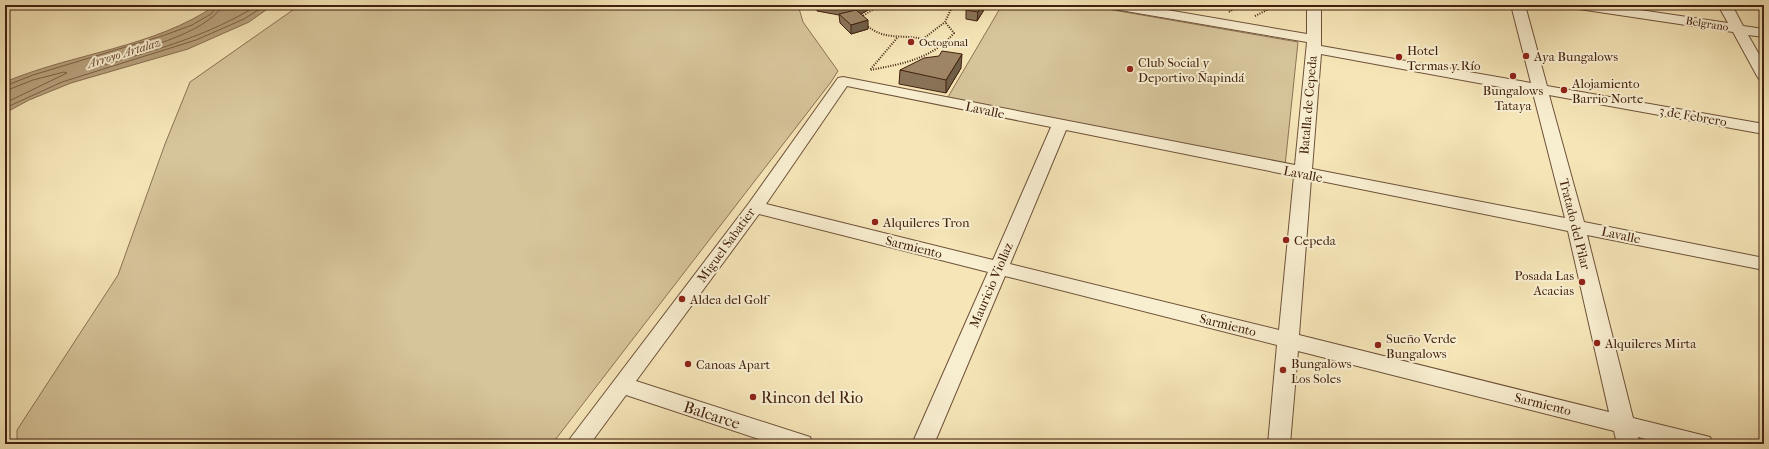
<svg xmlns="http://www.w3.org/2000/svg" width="1769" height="449" font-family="'IM FELL French Canon',serif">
<rect width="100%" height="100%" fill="#f5e5b7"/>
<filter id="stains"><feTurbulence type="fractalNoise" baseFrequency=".005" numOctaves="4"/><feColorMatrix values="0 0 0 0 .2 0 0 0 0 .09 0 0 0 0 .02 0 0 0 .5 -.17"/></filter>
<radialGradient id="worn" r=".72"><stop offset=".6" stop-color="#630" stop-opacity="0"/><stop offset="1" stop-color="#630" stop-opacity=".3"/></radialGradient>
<!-- green -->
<path fill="#d6c49a" stroke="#8c7254" d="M300 5H798L803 22 838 71 831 82 552 444H17V430L118 275 165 144 190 82Z
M1002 5H1084L1298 42 1285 166 948 97Z"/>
<!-- water -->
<path fill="#b8a27e" stroke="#886e51" d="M216 5H273L249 22 188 49 71 83 29 100 5 113V82C73 53 154 48 216 5Z"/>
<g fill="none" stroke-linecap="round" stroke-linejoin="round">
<!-- shore -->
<path stroke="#7c6146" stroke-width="1" d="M223 5C207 34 132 52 101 61L100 64 103 65C157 50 210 35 258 5
M5 86 33 75 165 35 192 25 211 14 218 5
M5 91 33 80 64 72 67 73 5 103
M5 108 62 82 196 40 244 19 266 5"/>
<defs>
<path id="minor" d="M1107 5H1138L1307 34V5H1321V46L1531 83 1511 5H1525L1547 86 1764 124V134L1549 95 1584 222 1764 258V270L1587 235 1633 418 1702 435 1710 437 1713 444H1665L1638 437 1639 444H1617L1614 431 1298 351 1290 444H1268L1277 345 1005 276 934 444H912L988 272 759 214 636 381 810 437 813 444H774L626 395 590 444H566L749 203 838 78 843 77 1295 165 1307 42 1114 9 1109 8ZM1321 54 1533 93 1565 218 1312 169ZM847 86 1051 127 993 260 766 204ZM1066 130 1294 176 1279 330 1010 264ZM1311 179 1568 231 1609 412 1299 335Z
M1572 5H1606L1728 23 1718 5H1732L1743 26 1764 29V37L1748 35 1764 63V80L1759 79 1757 76 1733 32 1579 9 1574 8Z"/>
</defs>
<!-- minor casing -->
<use href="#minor" stroke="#6e5138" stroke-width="2"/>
<!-- path -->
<path stroke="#41200e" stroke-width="2" stroke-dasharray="1 1.5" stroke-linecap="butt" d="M948 5 969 9
M1229 12 1240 5
M1255 16 1277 5
M861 17 877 7 875 5
M866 25C885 41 901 34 923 39L945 22 953 5
M897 38 870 70C902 64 932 59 954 33L945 22"/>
<!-- minor -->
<use href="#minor" fill="#f8eed0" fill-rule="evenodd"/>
</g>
<!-- wall -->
<path fill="#897358" stroke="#41200e" d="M817 5H875V6L861 14 868 29 851 34 840 23 839 15 817 11Z
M970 5H987L977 21 966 19V10Z
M961 68 946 93 899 84 900 70Z"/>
<!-- shaded-wall -->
<path fill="#6f5e47" stroke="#41200e" d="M854 5H875V6L854 18Z
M982 5H987L977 21 978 12Z
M868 20V29L851 34V25Z
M962 54 961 68 946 93V80Z"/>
<!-- building -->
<path fill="#9f8666" stroke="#41200e" d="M970 5H982L978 12 966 10Z
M856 10 868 20 851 25 839 14Z
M942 51 962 54 946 80 900 70 924 58 939 56Z"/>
<!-- markers -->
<g fill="#8f2418" stroke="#f8eed0" stroke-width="1.5">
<circle cx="911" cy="42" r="4"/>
<circle cx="1526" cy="56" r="4"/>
<circle cx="1399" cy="57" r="4"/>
<circle cx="1130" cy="69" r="4"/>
<circle cx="1513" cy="76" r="4"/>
<circle cx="1564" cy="90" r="4"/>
<circle cx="875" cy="222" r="4"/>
<circle cx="1286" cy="240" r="4"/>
<circle cx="1582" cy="282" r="4"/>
<circle cx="682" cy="299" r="4"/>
<circle cx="1597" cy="343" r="4"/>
<circle cx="1378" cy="345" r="4"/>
<circle cx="688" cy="364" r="4"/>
<circle cx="1283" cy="370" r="4"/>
<circle cx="753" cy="397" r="4"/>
</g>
<g text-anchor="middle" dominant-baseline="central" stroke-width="4" stroke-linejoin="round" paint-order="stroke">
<!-- far-street labels -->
<g font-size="11" fill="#41200e" stroke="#f8eed0">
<text transform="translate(1707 24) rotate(9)">Belgrano</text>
</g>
<!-- far-poi labels -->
<g font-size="11" fill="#41200e" stroke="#f8eed0" text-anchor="start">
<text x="919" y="42">Octogonal</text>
</g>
<!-- far-water labels -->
<g font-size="12" font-style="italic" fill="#6b4e35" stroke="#f8eed0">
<text transform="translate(124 53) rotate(-17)">Arroyo Artalaz</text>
</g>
<!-- poi labels -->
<g font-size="13" fill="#41200e" stroke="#f8eed0" text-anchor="start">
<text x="1407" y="50">Hotel<tspan x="1407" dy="15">Termas y Río</tspan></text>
<text x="1534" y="56">Aya Bungalows</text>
<text x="1138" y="62">Club Social y<tspan x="1138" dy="15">Deportivo Ñapindá</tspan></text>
<text x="1572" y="83">Alojamiento<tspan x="1572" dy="15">Barrio Norte</tspan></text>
<text x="1513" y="90" text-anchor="middle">Bungalows<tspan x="1513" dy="15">Tataya</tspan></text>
<text x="883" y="222">Alquileres Tron</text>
<text x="1294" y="240">Cepeda</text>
<text x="1574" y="275" text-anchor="end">Posada Las<tspan x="1574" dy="15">Acacias</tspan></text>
<text x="690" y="299">Aldea del Golf</text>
<text x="1386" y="338">Sueño Verde<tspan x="1386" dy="15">Bungalows</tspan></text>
<text x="1605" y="343">Alquileres Mirta</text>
<text x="1291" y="363">Bungalows<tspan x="1291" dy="15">Los Soles</tspan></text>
<text x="696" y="364">Canoas Apart</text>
</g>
<!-- street labels -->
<g font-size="13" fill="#41200e" stroke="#f8eed0">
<text transform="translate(1308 105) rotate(-85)">Batalla de Cepeda</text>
<text transform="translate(985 110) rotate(12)">Lavalle</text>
<text transform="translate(1693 116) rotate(10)">3 de Febrero</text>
<text transform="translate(1303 174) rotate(11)">Lavalle</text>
<text transform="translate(1575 224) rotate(76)">Tratado del Pilar</text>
<text transform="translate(1621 235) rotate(12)">Lavalle</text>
<text transform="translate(726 245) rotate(-54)">Miguel Sabatier</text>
<text transform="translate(914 247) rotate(14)">Sarmiento</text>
<text transform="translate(991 285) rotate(-67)">Mauricio Viollaz</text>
<text transform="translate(1228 325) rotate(14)">Sarmiento</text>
<text transform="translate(1543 404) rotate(14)">Sarmiento</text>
</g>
<!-- near-poi labels -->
<g font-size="16" fill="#41200e" stroke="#f8eed0" text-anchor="start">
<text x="761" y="397">Rincon del Rio</text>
</g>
<!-- near-street labels -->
<g font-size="16" fill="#41200e" stroke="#f8eed0">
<text transform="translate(712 415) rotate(18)">Balcarce</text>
</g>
</g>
<!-- margin -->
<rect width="1769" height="449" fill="none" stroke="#f5e5b7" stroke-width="20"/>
<rect x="6" y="6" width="1757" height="437" fill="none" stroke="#41200e" stroke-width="2"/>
<rect x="10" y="10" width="1749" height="429" fill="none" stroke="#41200e"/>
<rect width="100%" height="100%" filter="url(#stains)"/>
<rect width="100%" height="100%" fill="url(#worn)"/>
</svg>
